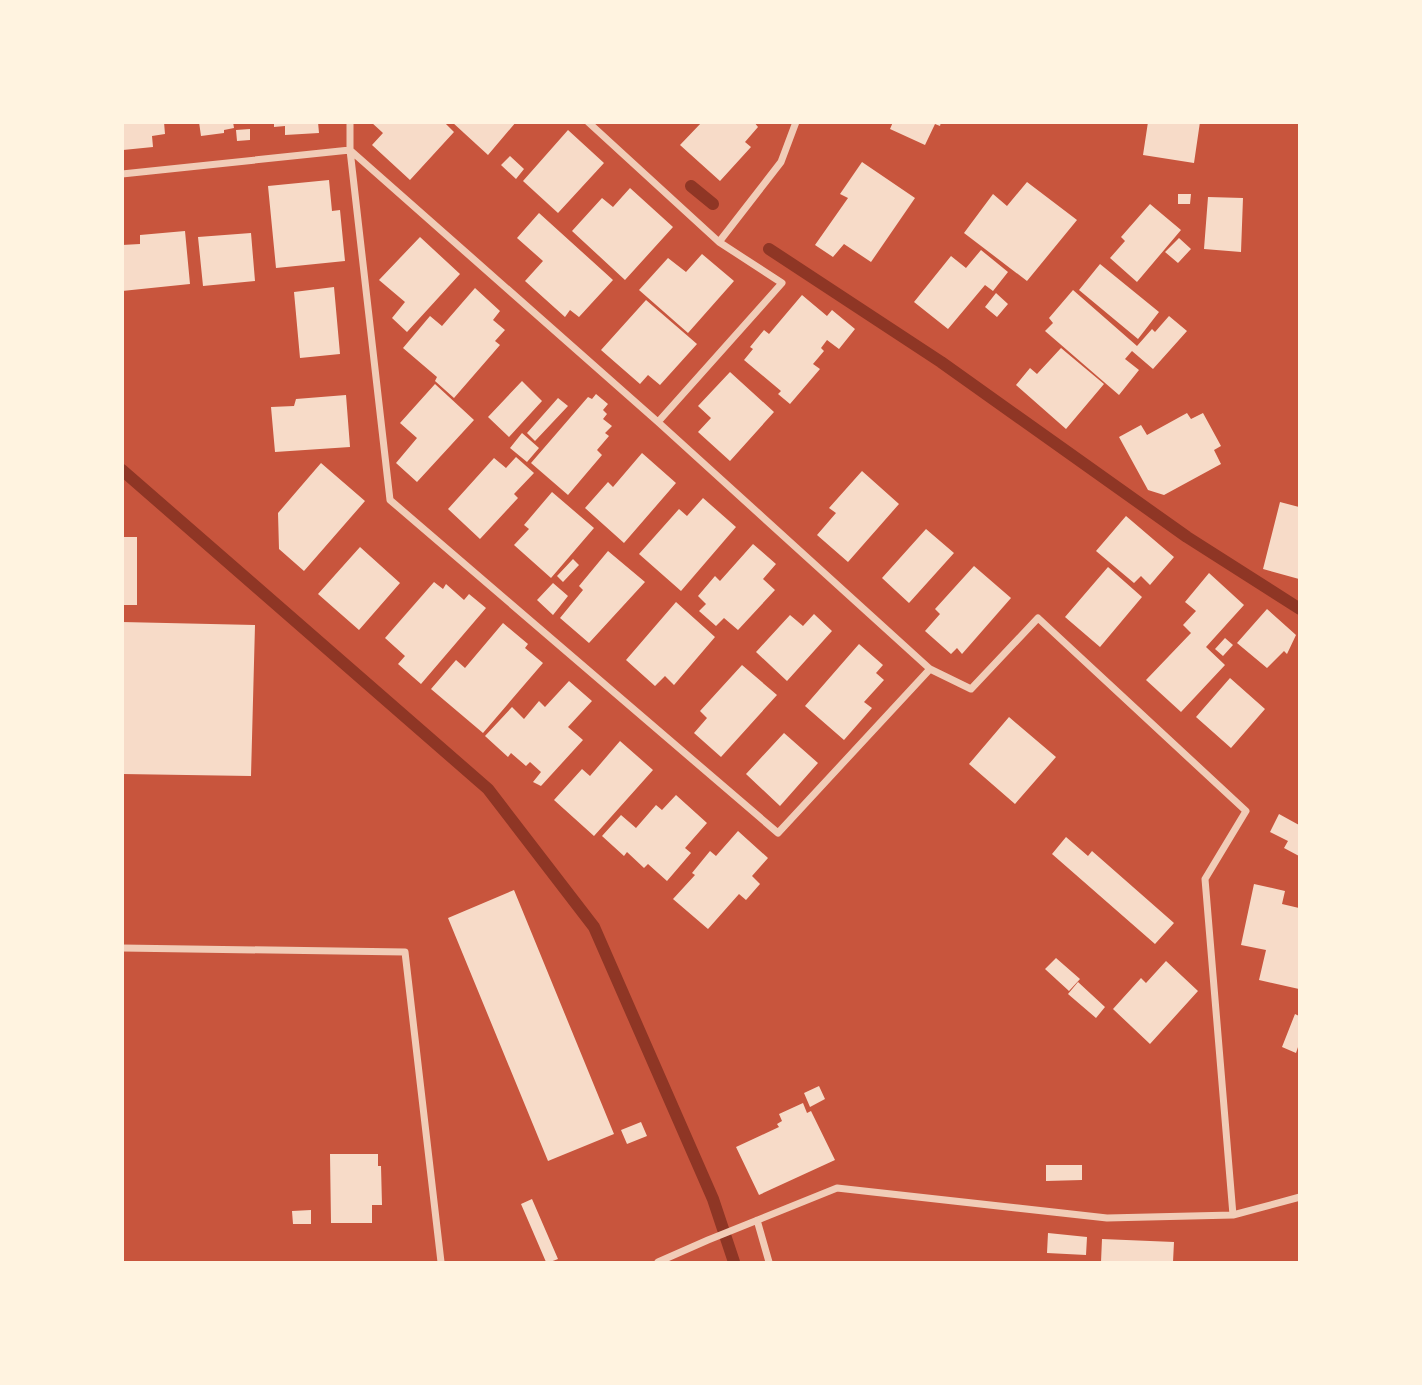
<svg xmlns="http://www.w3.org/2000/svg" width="1422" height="1385" font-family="'Fira Sans',sans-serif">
<rect width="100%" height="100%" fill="#c8553d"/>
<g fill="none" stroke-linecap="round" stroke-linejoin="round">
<!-- stream -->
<path stroke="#8f3625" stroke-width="12" d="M691 186 713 204
M769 249 941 362 1187 537 1300 609
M122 470 488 789 594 927 713 1199 734 1262"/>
</g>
<!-- building -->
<path fill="#f7dbc8" d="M122 122H164L165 134 152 136 153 147 123 150Z
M199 122H233L234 128 224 130V133L201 136Z
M274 122H318L319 133 285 135V126L274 127Z
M371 122H444L454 132 410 180 372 145 383 133Z
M452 122H516L488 155Z
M702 122H754L758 127 745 142 751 147 720 181 680 145Z
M893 122H941L940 126 935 124 925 145 890 129Z
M1148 122H1200L1194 163 1143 155Z
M250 129V140L237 141 236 130Z
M568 130 604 163 558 213 523 181Z
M510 156 524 169 516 179 501 165Z
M862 162 915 198 871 262 844 244 833 257 815 245 848 198 840 194Z
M329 180 332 211 340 210 345 261 276 268 268 186Z
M1027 182 1077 220 1027 281 964 233 993 194 1007 206Z
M630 188 673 227 625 280 572 231 602 198 613 207Z
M1178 194H1191L1190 204H1178Z
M1208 197 1243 198 1241 252 1204 249Z
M1150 204 1181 230 1137 282 1110 258 1125 241 1121 237Z
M539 213 613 280 579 317 570 310 565 317 525 281 543 261 517 238Z
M185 231 190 284 122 291V245L140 244V235Z
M251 233 255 281 203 286 198 237Z
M420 237 460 274 407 332 392 318 405 302 379 280Z
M1179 238 1191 249 1178 263 1165 252Z
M981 250 1008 272 993 291 985 285 948 329 914 302 951 256 966 268Z
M702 254 734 281 688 333 639 290 668 258 686 272Z
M1100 264 1159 312 1138 339 1079 290Z
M334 287 340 354 300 358 294 292Z
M475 288 500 311 493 320 505 330 495 341 500 345 454 398 435 381 437 377 403 348 430 316 442 326Z
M1073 290 1137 346 1152 329 1155 332 1169 316 1187 331 1153 369 1132 351 1125 359 1139 370 1119 395 1045 331 1053 323 1049 318Z
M996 293 1008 304 997 317 985 307Z
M802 295 827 316 832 310 855 329 839 349 827 340 821 348 824 351 813 364 820 369 790 404 778 394 781 391 744 360 753 349 750 347 764 330 769 334Z
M646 300 697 344 660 385 648 375 640 384 601 350Z
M1061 348 1104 384 1066 429 1016 385 1030 368 1037 374Z
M730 372 774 412 730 461 698 432 711 418 698 406Z
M522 381 542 401 509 437 488 417Z
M435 384 474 420 417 482 396 463 417 438 400 423Z
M596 394 608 404 603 410 607 414 603 419 612 426 605 433 609 436 597 450 602 455 568 495 531 463 588 397 592 399Z
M346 395 350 447 275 452 271 407 294 406 296 399Z
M558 398 568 406 535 441 527 433Z
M1187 413 1191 419 1203 413 1221 446 1214 450 1221 464 1164 495 1148 490 1119 437 1141 425 1147 435Z
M522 433 539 448 527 462 510 448Z
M642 453 676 483 624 543 585 508 608 482 613 487Z
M516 457 534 473 514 494 518 498 480 539 448 509 494 458 506 468Z
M321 463 365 501 304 571 279 549 278 513Z
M862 471 899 504 848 562 817 535 836 513 829 508Z
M552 492 594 528 551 578 514 545 529 529 524 525Z
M703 498 736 527 681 591 639 554 679 509 687 516Z
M1280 502 1299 507V579L1263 569Z
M1126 516 1174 557 1150 585 1141 576 1134 583 1096 551Z
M926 529 954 553 909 603 882 578Z
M122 537H137V605H122Z
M753 544 776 564 763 579 775 590 738 630 724 618 716 626 699 611 706 604 698 596 715 576 720 581Z
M360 547 400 583 359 630 318 594Z
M608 551 645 582 589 643 560 618 583 590 579 586Z
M573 559 579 565 563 582 557 576Z
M974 566 1011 598 962 654 957 648 951 654 925 631 940 614 935 609Z
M1108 567 1142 597 1100 647 1065 617Z
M1209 573 1244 605 1206 647 1225 665 1181 712 1146 680 1191 633 1183 625 1196 611 1185 602Z
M434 582 443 589 446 584 464 600 469 594 486 608 421 684 398 664 405 656 385 638Z
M553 583 568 596 553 615 537 600Z
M676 602 715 637 674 685 665 676 655 686 626 660Z
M1267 609 1296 635 1287 654 1284 651 1267 668 1237 643Z
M814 614 832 631 787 681 756 652 790 615 803 626Z
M122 622 255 625 251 776 122 774Z
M503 623 528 644 525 648 543 663 483 733 431 689 456 660 465 668Z
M1225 638 1233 645 1223 656 1215 649Z
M859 644 883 665 876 673 884 680 864 702 872 708 844 740 805 706Z
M742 665 777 695 721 757 694 733 707 718 700 711Z
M1230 678 1265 709 1231 748 1196 717Z
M569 681 592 701 568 727 583 740 541 786 533 782 541 772 530 762 526 766 511 753 508 757 485 736 512 707 524 719 539 701 545 707Z
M1009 717 1056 757 1015 804 969 764Z
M784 733 818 763 780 806 746 774Z
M620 741 653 770 594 836 554 800 582 769 590 776Z
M676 795 707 823 685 848 691 853 667 881 648 864 644 868 627 852 624 856 602 836 621 815 636 828 656 805 662 810Z
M1279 814 1299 825V856L1284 848 1288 841 1270 832Z
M738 831 768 858 752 876 760 884 746 900 739 894 708 929 673 899 695 875 692 873 710 851 716 856Z
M1066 837 1088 856 1092 851 1174 923 1155 944 1052 854Z
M1254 884 1285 891 1282 904 1299 908V989L1259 980 1266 950 1241 945Z
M514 890 614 1134 548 1161 448 918Z
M1056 958 1080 979 1069 991 1045 969Z
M1166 961 1198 991 1150 1044 1113 1009 1141 978 1146 983Z
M1078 982 1105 1007 1096 1018 1068 994Z
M1295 1014 1299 1016V1044L1296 1053 1282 1047Z
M819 1086 825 1099 810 1107 804 1093Z
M803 1103 807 1113 811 1111 835 1160 759 1195 736 1147 779 1127 777 1124 782 1121 779 1114Z
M641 1122 647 1136 627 1144 621 1130Z
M330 1154H378V1166H381L382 1205H372V1223H331Z
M1046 1165H1082V1180L1046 1181Z
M532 1199 558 1259 550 1262H546L521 1204Z
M311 1210V1224H293L292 1211Z
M1048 1233 1087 1237 1086 1255 1047 1253Z
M1102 1239 1174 1242 1173 1262H1101Z"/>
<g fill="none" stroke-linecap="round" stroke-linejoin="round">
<!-- minor -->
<path stroke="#f1ccb7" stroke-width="7" d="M350 122V150L390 500 778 833 930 669
M588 122 719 242 782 283 658 422
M122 174 350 150 658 422 930 669 971 689 1038 618 1246 811 1205 879 1233 1215
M719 242 781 162 796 122
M122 948 405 952 441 1262
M757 1220 769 1262
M658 1262 708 1240 837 1188 1107 1218 1233 1215 1300 1197"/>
</g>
<!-- border -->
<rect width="1422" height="1385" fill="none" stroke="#fff3e0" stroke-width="248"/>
</svg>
